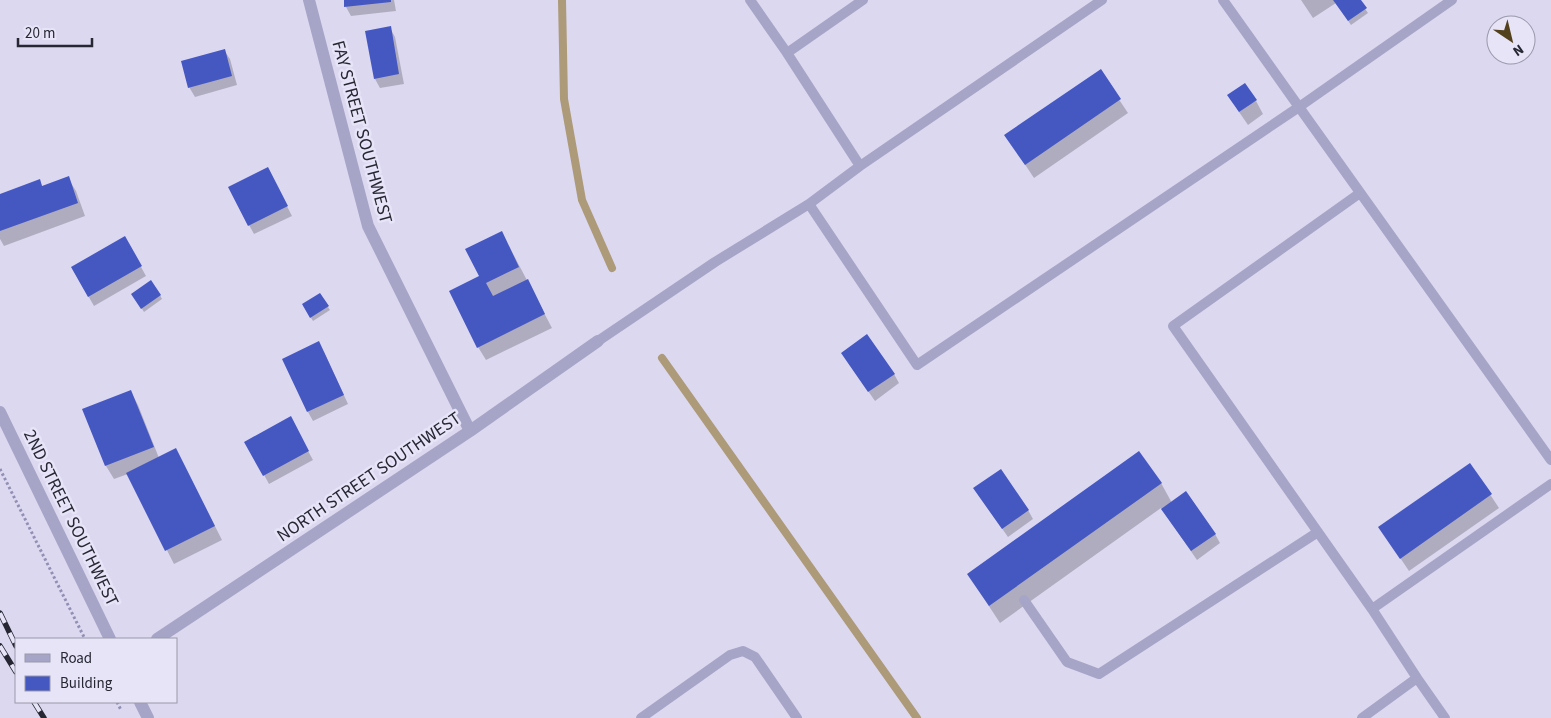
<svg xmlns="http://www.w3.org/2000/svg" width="1551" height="718" font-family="'Source Sans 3',sans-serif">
<rect width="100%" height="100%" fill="#dcd8f0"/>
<!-- shadow -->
<path fill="#0003" d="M345 0H394L396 11 351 16 346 7Z
M1301 0H1359L1368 13 1351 25 1336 3 1313 18Z
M390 28 395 37 404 84 380 88 375 79 366 32Z
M224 50 230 59 237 85 195 97 189 87Z
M1100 71 1128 113 1034 178 1006 136Z
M1256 101 1263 114 1248 125 1237 109Z
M272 177 292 216 254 234 249 225Z
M68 178 76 191 85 216 4 246 0 239V195L39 181 43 187Z
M125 238 146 276 94 306 72 268Z
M509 246 552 328 486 360 478 347 480 277Z
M160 295 162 299 144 312 135 298Z
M320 295 330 310 313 321 303 305Z
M324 352 348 404 313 421 308 412Z
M848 362 894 374 899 383 875 401Z
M131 392 138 405 159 458 183 463 222 540 174 564 128 474 114 479 106 466 84 410Z
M290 418 313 460 269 484 246 442Z
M1470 464 1499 508 1409 571 1380 528Z
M1161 483 1172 503 1215 534 1220 543 1197 560 1161 508 1000 623 968 574Z
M980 497 1028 510 1033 519 1008 537Z"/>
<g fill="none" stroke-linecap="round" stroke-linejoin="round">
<!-- stream -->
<path stroke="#ac9a78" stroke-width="8" d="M562 0 564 99 582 200 612 268
M662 358 917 718"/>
</g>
<!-- building -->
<path fill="#4558c2" d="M344 0H391V2L344 7Z
M1333 0H1361L1367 8 1348 21Z
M391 26 399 74 374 79 365 31Z
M225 49 232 76 188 88 181 61Z
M1101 69 1121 99 1025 165 1004 135Z
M1245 83 1257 100 1239 112 1227 95Z
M268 167 288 206 248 226 228 187Z
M69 176 78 203 0 231V194L40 179 42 186Z
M502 231 519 267 486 283 493 296 528 279 545 314 477 348 449 291 479 276 465 249Z
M125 236 142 266 88 297 71 267Z
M151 280 161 295 141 309 131 294Z
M320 293 329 306 310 318 302 304Z
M867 334 895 374 868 392 841 353Z
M319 341 344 395 307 412 282 359Z
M131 390 154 447 105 466 82 409Z
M291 416 309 451 263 476 244 442Z
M176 448 215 526 165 551 126 473Z
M1139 451 1162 483 989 606 967 574Z
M1470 463 1492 494 1400 559 1378 527Z
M1001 469 1029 510 1002 529 973 488Z
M1186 491 1216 534 1191 551 1161 509Z"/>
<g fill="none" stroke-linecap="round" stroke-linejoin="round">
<!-- path -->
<path stroke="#918fb3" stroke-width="3" stroke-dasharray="2.5 2.5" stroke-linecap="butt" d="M0 469 85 639
M117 702 121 710"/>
<!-- service -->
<path stroke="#a7a5c7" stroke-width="10" d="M750 0 787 53
M1223 0 1299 107 1452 0
M860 166 1102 0
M1360 193 1173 326 1372 609
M809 204 860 166 787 53 863 0
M598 341 715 262 809 204 917 365 1299 107 1551 460
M1024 600 1067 662 1099 674 1318 532
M1417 678 1445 718
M641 718 730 655 743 651 755 657 797 718
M1362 718 1417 678 1372 609 1551 484"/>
<!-- minor -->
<path stroke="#a7a5c7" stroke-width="12" d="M309 0 368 226 470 431
M157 639 470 431 598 341"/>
<!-- tertiary -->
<path stroke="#a7a5c7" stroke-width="12" d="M0 412 110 639
M140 702 148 718"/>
<defs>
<path id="rail" d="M0 613 16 646
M0 646 16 672
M34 702 44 718"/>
</defs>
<!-- rail casing -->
<use href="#rail" stroke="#262733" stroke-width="5.5"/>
<!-- rail -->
<use href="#rail" stroke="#e7e4f8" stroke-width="4" stroke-dasharray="11" stroke-linecap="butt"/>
</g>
<g text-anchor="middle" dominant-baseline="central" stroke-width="5" stroke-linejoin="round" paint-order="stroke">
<!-- street labels -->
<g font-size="18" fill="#262733" stroke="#e7e4f8">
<text transform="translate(362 132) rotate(75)">FAY STREET SOUTHWEST</text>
<text transform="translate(369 477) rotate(-34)">NORTH STREET SOUTHWEST</text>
<text transform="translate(71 518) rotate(64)">2ND STREET SOUTHWEST</text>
</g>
</g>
<!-- legend -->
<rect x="15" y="638" width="162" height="65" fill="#e7e4f8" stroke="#9a98a9"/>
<rect x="25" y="654" width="25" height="8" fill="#a7a5c7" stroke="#9a98a9"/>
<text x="60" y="663" font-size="15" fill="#262733">Road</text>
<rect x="25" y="676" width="25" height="15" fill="#4558c2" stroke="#9a98a9"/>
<text x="60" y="688" font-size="15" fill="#262733">Building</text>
<!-- north arrow -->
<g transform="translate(1511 40) rotate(145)"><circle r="24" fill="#e7e4f8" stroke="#9a98a9"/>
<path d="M0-4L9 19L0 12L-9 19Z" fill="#53411d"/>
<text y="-8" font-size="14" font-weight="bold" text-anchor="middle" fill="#262733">N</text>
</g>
<!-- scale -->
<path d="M18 38v8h74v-8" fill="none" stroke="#262733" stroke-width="2.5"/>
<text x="25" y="38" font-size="15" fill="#262733" stroke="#e7e4f8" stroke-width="4" paint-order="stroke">20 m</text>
</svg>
